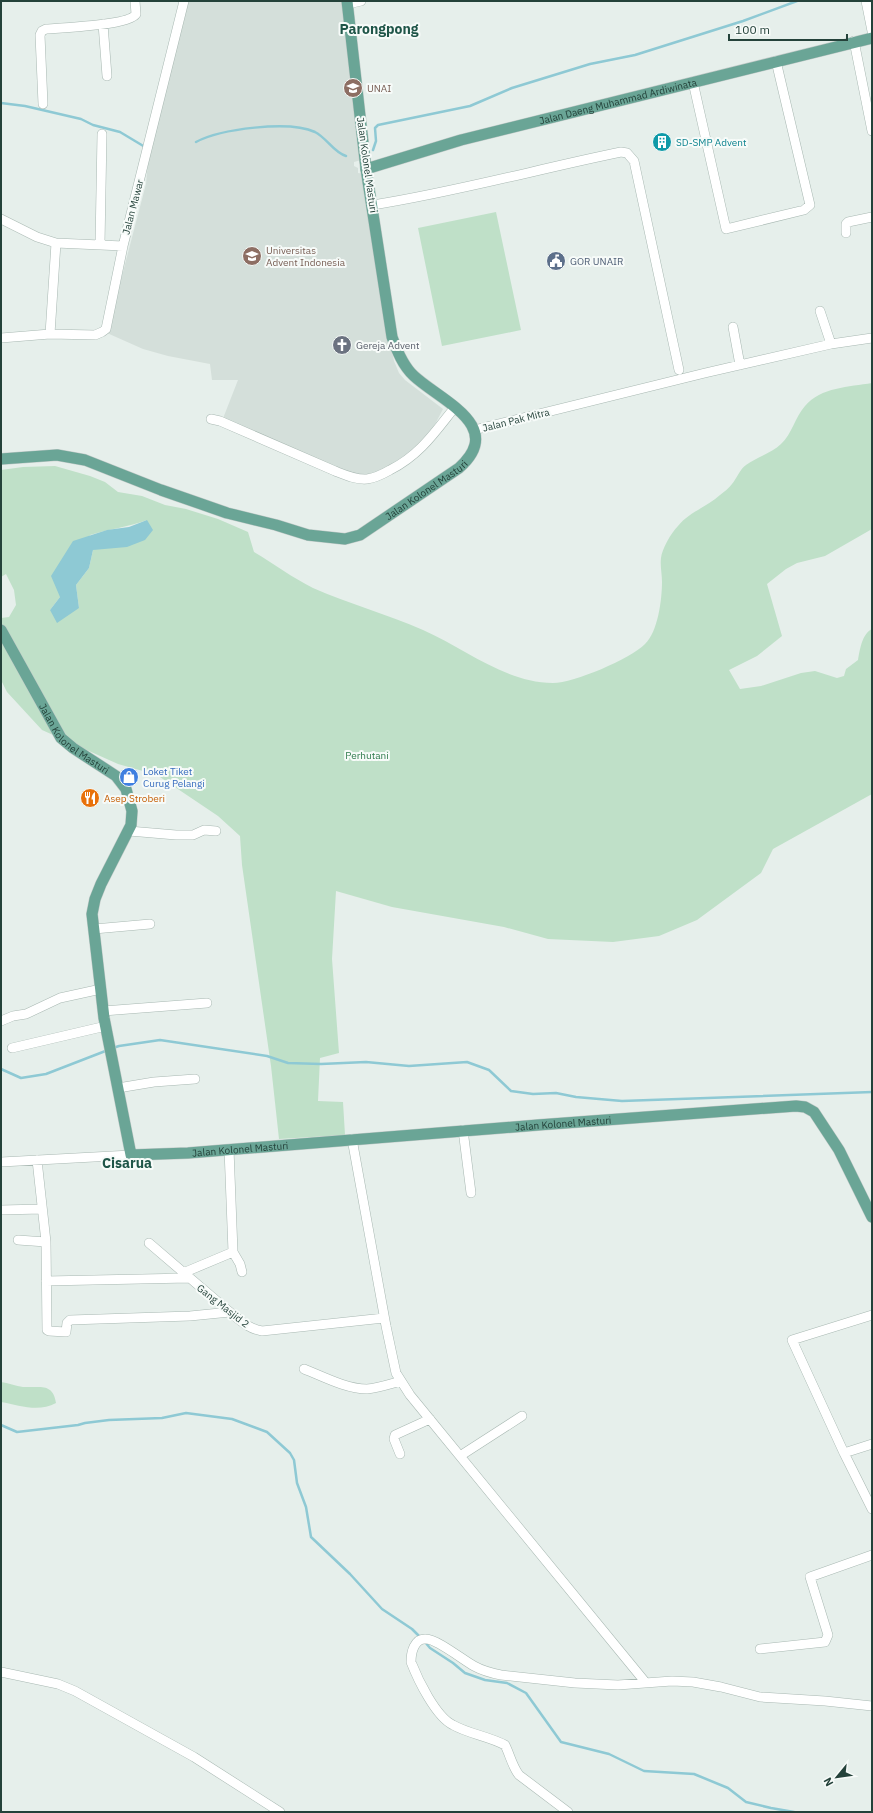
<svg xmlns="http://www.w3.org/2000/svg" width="873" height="1813" font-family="'IBM Plex Sans',sans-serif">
<rect width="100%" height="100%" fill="#e6efeb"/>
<!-- built -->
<path fill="#d4dfda" d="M187 1H342L361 160 354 162V166L358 168V173L365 174 387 329 394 361 399 373 405 380 443 409 431 432 419 446 384 469 369 475 355 474 340 469 222 421 238 380H212L210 364 168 356 143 349 107 333 146 184 149 150Z"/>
<!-- green -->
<path fill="#bfe0c8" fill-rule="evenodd" d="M496 212 521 330 442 346 418 228Z
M872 383V529L825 556 797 563 786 569 767 584 782 636 757 656 729 670 740 689 761 686 801 673 815 671 837 678 844 676 846 669 858 660C860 649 862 634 872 629V794L773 849 761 873 697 920 659 936 613 942 548 939 504 927 392 907 336 891 332 959 339 1053 320 1058 318 1101 343 1102 345 1135 279 1139 271 1066 242 865 240 836 218 816 157 775 118 764 42 730 7 692 1 680V618L9 617 16 605 14 590 6 574 1 577V470L23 467 55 466 90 476 105 482 118 492 142 496 165 505 186 509 218 519 248 532 254 552C274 564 293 578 313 588 349 604 387 614 423 630 466 649 504 682 553 683 574 683 630 659 645 644 658 632 662 599 662 582 662 574 660 566 661 558 662 549 671 533 678 526 689 512 707 507 720 495 724 492 729 488 732 484 737 478 740 469 746 465 757 457 772 453 781 444 792 434 795 417 805 406 821 387 849 387 872 383ZM147 520 93 550 89 568 76 585 79 608 50 610 60 597 90 535C109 529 128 527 147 520Z
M1 1382C8 1383 16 1386 23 1387 39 1388 53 1382 56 1403 38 1413 19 1405 1 1402Z"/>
<!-- water -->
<path fill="#8ec9d4" d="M147 520 153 530 145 540 127 547 93 550 89 568 76 585 79 608 57 623 50 610 60 597 51 576 73 541 107 530 129 527Z"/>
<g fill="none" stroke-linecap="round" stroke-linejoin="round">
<!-- stream -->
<path stroke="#8ec9d4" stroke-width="2.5" d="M1 103 25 106 81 119 93 125 120 132 145 147
M196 142C220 129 289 120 315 132 327 138 334 153 346 156
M373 150 376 141 375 128 378 125 470 106 512 88 590 64 635 55 743 21 797 1
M113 1048 119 1046 160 1040 267 1056 288 1063 321 1064 366 1062 409 1066 467 1062 489 1070 511 1091 533 1094 556 1093 576 1097 622 1101 872 1092
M1 1069 21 1078 46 1074 108 1050
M1 1425 17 1432 78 1425 85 1423 109 1420 162 1418 186 1413 232 1419 267 1432 290 1453 294 1460 297 1483 306 1507 311 1537 350 1574 382 1609 412 1629 420 1637
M425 1642 430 1648 453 1663 465 1673 485 1680 507 1683 526 1693 561 1742 609 1754 644 1771 694 1774 728 1788 746 1802 771 1808 794 1812"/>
<defs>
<path id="minor" d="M866 1 872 31
M348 4 361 1
M103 24 107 76
M854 41 872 131
M693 82 726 229 804 210 810 205 776 61
M43 104 40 35 42 31 46 29C61 28 130 25 136 14L135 1
M373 205C456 192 538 169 621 152L627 153 634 161 679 370
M1 219 37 237 56 243 123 246
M846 233V224L848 222 872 217
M100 244 102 134
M820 311 831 344
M733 327 740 365
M50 334 56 243
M1 338 50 334 95 335 102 332 106 329 123 246 184 1
M211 419 220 421 335 471C345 475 356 480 367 479 375 478 383 474 390 470 420 455 435 432 455 407
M474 430 705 373 831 344 872 338
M129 831 176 835H193L204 830 216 831
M94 929 150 924
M103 1011 207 1003
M1 1021 13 1016 26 1014 60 998 101 989
M12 1048 106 1026
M118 1088 154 1082 195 1079
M463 1130 471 1193
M352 1139 386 1326 396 1373 410 1395 646 1683
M229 1149 233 1252 240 1264 242 1272
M1 1162 131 1155
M1 1210 42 1209
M18 1240 46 1242 37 1160
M46 1242 47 1330 49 1331 66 1332 67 1323 70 1320 190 1316 230 1312
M149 1243 232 1314C242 1322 250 1329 262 1331L384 1318
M183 1273 233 1252
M46 1281 189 1278
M304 1369C322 1376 346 1389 367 1389 378 1388 390 1384 401 1381
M872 1444 844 1453 872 1509
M844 1453 792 1340 872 1315
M400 1454 394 1439 395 1435 430 1419
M460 1456 522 1416
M760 1649 825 1642 828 1635 810 1577 872 1555
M1 1672 58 1684 75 1691 194 1757 280 1812
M568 1812 519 1775C512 1766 510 1755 505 1745 488 1736 469 1734 453 1725 436 1717 418 1680 411 1662 411 1653 414 1638 426 1639 437 1639 463 1660 474 1666 483 1671 491 1673 501 1675L575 1683 618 1685 672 1681 693 1682 721 1687 760 1697 825 1701 872 1706"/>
<g id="major">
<path id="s1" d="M366 169 461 140 872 38"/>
<path id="s2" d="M1 459 57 455 85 460 161 490 227 513 276 525 308 535 345 539 360 535 459 468C506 426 441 401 414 376 403 366 397 351 392 337L366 169 347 1"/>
<path id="s3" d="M1 630 61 738 73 748 116 776 126 789 132 811 131 825 101 884 95 899 92 914 104 1018 131 1155 188 1153 538 1125 796 1106 805 1107 814 1112 839 1150 872 1217"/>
</g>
</defs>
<!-- minor casing -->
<use href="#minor" stroke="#a8b8b2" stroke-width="10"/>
<!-- major casing -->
<use href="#major" stroke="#c2cac8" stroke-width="12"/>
<!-- minor -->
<use href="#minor" stroke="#fff" stroke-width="9"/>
<!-- major -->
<use href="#major" stroke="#6aa596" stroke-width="11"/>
</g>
<!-- icons -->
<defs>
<symbol id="school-disc" viewBox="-11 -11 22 22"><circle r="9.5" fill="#8d6e63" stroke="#f7fbf9"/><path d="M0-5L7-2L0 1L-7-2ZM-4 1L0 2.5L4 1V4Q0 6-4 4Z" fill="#fff"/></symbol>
<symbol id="building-disc" viewBox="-11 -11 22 22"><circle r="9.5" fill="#0f9aa8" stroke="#f7fbf9"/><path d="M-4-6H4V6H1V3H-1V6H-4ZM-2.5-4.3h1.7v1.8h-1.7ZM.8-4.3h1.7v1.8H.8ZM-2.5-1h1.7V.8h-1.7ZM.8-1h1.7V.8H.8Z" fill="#fff"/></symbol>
<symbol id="university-disc" viewBox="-11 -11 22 22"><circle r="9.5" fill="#8d6e63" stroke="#f7fbf9"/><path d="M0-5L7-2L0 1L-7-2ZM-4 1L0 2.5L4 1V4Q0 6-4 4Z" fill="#fff"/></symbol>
<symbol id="civic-disc" viewBox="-11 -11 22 22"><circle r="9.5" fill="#5c6f8a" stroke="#f7fbf9"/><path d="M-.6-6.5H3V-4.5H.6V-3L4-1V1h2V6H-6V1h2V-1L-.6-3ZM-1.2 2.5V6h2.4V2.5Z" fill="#fff"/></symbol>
<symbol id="church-disc" viewBox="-11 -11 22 22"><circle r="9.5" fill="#6b7280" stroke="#f7fbf9"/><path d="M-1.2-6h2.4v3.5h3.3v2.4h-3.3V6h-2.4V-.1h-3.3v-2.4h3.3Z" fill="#fff"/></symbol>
<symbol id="shop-disc" viewBox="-11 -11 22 22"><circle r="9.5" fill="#3f7fe0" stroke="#f7fbf9"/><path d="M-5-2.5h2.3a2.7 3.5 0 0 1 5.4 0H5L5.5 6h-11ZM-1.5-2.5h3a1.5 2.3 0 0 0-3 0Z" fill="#fff"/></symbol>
<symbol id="restaurant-disc" viewBox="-11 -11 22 22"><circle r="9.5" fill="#e8710a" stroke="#f7fbf9"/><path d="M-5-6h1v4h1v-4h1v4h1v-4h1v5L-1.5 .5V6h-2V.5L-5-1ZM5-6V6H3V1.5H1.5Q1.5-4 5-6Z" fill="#fff"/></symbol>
</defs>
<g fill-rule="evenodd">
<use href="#school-disc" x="342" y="77" width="22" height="22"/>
<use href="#building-disc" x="651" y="131" width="22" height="22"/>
<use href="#university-disc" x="241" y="245" width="22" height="22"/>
<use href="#civic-disc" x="545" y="250" width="22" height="22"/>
<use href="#church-disc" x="331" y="334" width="22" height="22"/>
<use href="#shop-disc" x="118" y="766" width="22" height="22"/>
<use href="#restaurant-disc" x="79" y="787" width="22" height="22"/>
</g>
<g text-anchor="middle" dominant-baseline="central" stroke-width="4" stroke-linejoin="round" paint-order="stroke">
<!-- education labels -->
<g font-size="10" fill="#785e54" stroke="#f7fbf9" text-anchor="start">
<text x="367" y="88">UNAI</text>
<text x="266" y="250">Universitas<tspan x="266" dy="12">Advent Indonesia</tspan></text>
</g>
<!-- street labels -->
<g font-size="10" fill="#24423a" stroke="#f7fbf9">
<text stroke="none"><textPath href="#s1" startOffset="261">Jalan Daeng Muhammad Ardiwinata</textPath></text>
<text transform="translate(367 165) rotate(82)">Jalan Kolonel Masturi</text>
<text transform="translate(133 207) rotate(-75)">Jalan Mawar</text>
<text transform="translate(516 420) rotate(-14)">Jalan Pak Mitra</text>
<text stroke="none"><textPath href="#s2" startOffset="453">Jalan Kolonel Masturi</textPath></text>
<text stroke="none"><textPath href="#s3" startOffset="133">Jalan Kolonel Masturi</textPath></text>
<text stroke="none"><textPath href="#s3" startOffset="1019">Jalan Kolonel Masturi</textPath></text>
<text stroke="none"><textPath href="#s3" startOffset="695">Jalan Kolonel Masturi</textPath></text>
<text transform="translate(223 1306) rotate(38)">Gang Masjid 2</text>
</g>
<!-- culture labels -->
<g font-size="10" fill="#0d838f" stroke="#f7fbf9" text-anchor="start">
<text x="676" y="142">SD-SMP Advent</text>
</g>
<!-- service labels -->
<g font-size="10" fill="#4e5e75" stroke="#f7fbf9" text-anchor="start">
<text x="570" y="261">GOR UNAIR</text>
</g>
<!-- worship labels -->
<g font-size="10" fill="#5b616d" stroke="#f7fbf9" text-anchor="start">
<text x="356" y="345">Gereja Advent</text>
</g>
<!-- park labels -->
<g font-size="10" fill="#2d7a4b" stroke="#f7fbf9">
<text x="367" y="755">Perhutani</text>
</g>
<!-- shop labels -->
<g font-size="10" fill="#366cbe" stroke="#f7fbf9" text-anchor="start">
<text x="143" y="771">Loket Tiket<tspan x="143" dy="12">Curug Pelangi</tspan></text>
</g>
<!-- food labels -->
<g font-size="10" fill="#c56008" stroke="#f7fbf9" text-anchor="start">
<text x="104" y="798">Asep Stroberi</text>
</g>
<!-- district labels -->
<g font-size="14" font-weight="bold" fill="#1f5548" stroke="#f7fbf9">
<text x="379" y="29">Parongpong</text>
<text x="127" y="1163">Cisarua</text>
</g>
</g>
<!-- border -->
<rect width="873" height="1813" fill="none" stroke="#24423a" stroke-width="4"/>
<!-- north arrow -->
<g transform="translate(837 1777) rotate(241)" stroke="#f7fbf9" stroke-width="3" paint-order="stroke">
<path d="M0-3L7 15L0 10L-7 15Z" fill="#24423a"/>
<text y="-6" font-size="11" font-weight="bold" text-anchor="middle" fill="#24423a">N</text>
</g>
<!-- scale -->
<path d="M729 34v6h118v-6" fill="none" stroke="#24423a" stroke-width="2"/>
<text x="735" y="34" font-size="12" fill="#24423a" stroke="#f7fbf9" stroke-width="3" paint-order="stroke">100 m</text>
</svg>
